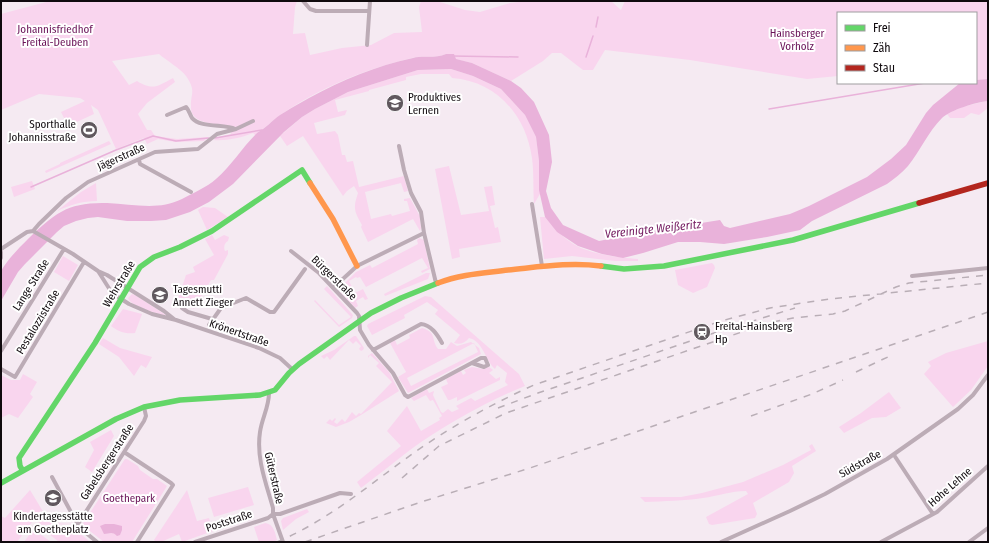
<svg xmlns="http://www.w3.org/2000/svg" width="989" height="543" font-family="'Fira Sans Condensed',sans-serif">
<rect width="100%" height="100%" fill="#f5eaf2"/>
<!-- green -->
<path fill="#f9d5ee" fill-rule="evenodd" d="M50 1H297L295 7 293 34 305 33 310 55 342 48 371 45 394 33 422 32 419 7 421 1H437L465 10 480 12 510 3 528 1H611L621 10 625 1H988V79L976 80V13H838V76L807 79 690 60 605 50 593 70H583L561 53H552L543 61 511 81 472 63 455 59 446 54C435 59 423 55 412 58 364 69 308 92 269 124 265 128 259 131 255 135L253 133C241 138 226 141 213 140L219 137 231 134 229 126C217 124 192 124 191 109 190 93 197 92 186 76 181 69 166 60 159 54L112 61 129 85 137 81C153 91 158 86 173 78L175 82 147 103 138 114 147 130H151L155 136 177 139 208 137 204 141 175 142 158 139 147 144 144 138 116 149 98 110 91 105 94 114 68 126 61 112 85 101 80 98 39 94 1 110V14Z
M451 69 473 76 501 89 525 115 536 137 539 161 540 194 534 204C533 188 534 173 532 158 526 115 496 81 452 78L449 74H421L406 77V80L369 90V91L335 100 338 112 347 110 345 115 314 123 317 134 335 131 338 135 342 155H345L347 162 353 161 359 187 404 176 408 191 404 192 401 183 365 192 371 219 391 214 392 216 410 211 407 201H404V199L410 198 422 220 420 219 421 228 420 231 413 219 368 242 361 227 362 225C354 211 353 208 358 193L354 186 347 191 343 196 303 136 287 146 280 136 302 117 315 109 348 92 418 70Z
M986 101H988V108L979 115 971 113 964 118H950L947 114 962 107Z
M109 141 111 144 46 173 45 171 60 164V163Z
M449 166 461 215 489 211 484 187 492 186 495 205 490 206 495 228 498 227 501 242 459 249 460 257 452 259 435 169Z
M32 181 35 189 14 197 11 187Z
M96 183 97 201C82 201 70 205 57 211L81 192Z
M203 207 215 208 228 217 207 230 198 210Z
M540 217H545C554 228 564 239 577 246 592 254 621 258 638 259V261H615L572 256 544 259Z
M212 235 215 240 224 235 229 237 228 241C225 242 223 247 225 251L228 250V254L214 280H211L194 309 178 299 186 275 195 272 193 267 214 255 205 239Z
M419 238 424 240 430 269 422 273 421 271 428 268 422 258 366 287 360 277 357 278 356 277 349 281 355 293 363 289 368 299 365 300 363 297 356 301 358 306 355 308 340 292 344 290 342 286 356 272 370 265 372 268 418 244 417 240Z
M63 256 78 265 69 281 54 272Z
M712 263 714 265 715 268 707 287 693 293 678 285 675 270Z
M426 273H430L428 279 385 296 384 294Z
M327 286 353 315 352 318 339 327 314 301 315 300 339 325 351 317 324 289Z
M132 294 135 295 166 315 165 316C156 313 131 307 128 298Z
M425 296 431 297 519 374 525 386C487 401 443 426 410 450 393 463 377 476 361 488L357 482 401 446 387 431 407 406 421 431 440 420 439 418 442 416 433 400 430 401 426 395 414 401 411 398 427 389 429 393 434 391 433 395 441 412 443 413 448 409 452 412 459 409 456 406 471 398 475 401 508 385 505 382 507 373 497 365 495 369C485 360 483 341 469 338 465 343 460 345 454 343L460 335 435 314 438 310 427 302 404 315 405 318 372 335 367 326 368 324Z
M123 309 142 314 135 333C125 334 119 332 111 326Z
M422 328C437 332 431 340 438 349H446L451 342 457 346 471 342 479 348 481 354 408 393 398 377 406 372 390 343 395 340 397 345 410 338 409 335ZM474 343 478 352 411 386 407 378Z
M354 336H356L364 348 363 350 361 351 359 349 361 346 356 341 353 344 349 340 330 360 327 356 324 359 321 356 334 350Z
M103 338 120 348 152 357 146 368 141 365 134 376 119 357 99 344Z
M988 341V366L971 390 953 407 924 374 931 366 928 362 946 353Z
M372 353 389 372 399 391 361 415 349 422 336 427 326 423 330 419 332 421 335 418 336 419 334 422 337 424 342 419 345 422 352 412 356 416 359 413 361 414 392 382 376 366 379 363 370 355 368 358V356Z
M472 367 483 369 489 367 493 370 489 373 496 379 500 377V380L457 401V397L450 400H448L441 387 448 384 446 379 461 371 463 375 466 373 464 370Z
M23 374 37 382 30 394 33 397 18 418 9 414 1 418V375L11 380H20Z
M889 392 901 408 886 417 872 418 844 433 839 427 861 413Z
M111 430 114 436 92 472 85 467 94 450 90 442Z
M812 444 816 451 792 466 794 473 789 482 753 503 757 514 755 518 712 525 709 524 706 517 748 494 746 491C731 491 718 496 703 498 684 501 664 501 645 502L640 497H681L702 493 743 482 783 465 811 450 809 446Z
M125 459H127L138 466 140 470 153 479H157L167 486 132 542H104L82 525Z
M248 487 254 505 214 517 208 498Z
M30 490 50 523 73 524 40 525 39 522 44 515 41 510 17 542H1V516L5 518Z
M187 490 197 521 209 518 213 531 182 542 179 534 161 542H156L154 540Z
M307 509 309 512 296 519 283 530 281 521 283 518Z
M265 523C274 524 275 533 277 540L273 542H259L254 527Z
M74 526 76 530 90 542H59L43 529 45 527Z
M32 531H36L51 542H24Z"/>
<!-- water -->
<path fill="#e9b2da" d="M446 54H454L456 59 472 63 511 81 521 88 534 102 549 135 552 162 546 191 551 208 563 225 599 241 639 233 720 220 724 226 730 228 790 214 809 206 867 177 891 159 906 145 926 113 933 105 960 83H976V80L988 79V101C976 102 951 110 942 118 928 132 920 151 908 166 902 173 894 179 887 184L812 221 800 230 767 237 724 244 700 242H678L643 253 623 258 602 254 578 246 557 232 545 217 539 190V161L536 137 525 115 501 89 473 76 451 69 418 70 348 92 315 109 302 117 284 132 233 184 209 202 190 212 166 220 151 221H127L98 217 88 218 76 221 64 226 57 232 25 264 18 272 1 301V271C8 259 18 249 28 239 55 213 68 202 107 203 133 204 158 211 182 199 193 193 207 187 216 179 231 166 242 148 256 134 258 132 261 130 263 129 271 123 277 116 285 112 292 107 301 103 309 98 342 80 376 66 413 58 423 55 435 59 446 54Z
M105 524H114L122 526V530L120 535 117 536C112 531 109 534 104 534L100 526Z"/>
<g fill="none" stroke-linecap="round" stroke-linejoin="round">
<!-- stream -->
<path stroke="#e9b2da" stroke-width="1.5" d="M596 27 598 17
M452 56 518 57
M586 57 593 36
M769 109 925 83
M215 138 262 130
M31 187 116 150 153 136 176 141 209 138"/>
<!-- street -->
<path stroke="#bcacb6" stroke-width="4" d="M303 1 310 9 316 11H369
M367 45 370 1
M167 115 186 107C189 110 190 115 192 118 200 128 225 124 235 129
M399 146 404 170 411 193 421 212 424 233 436 283
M139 160 140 164 191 192
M532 204 542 266
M33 231 39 224 66 198 88 182 155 152 198 149 217 134 236 129 253 121
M33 231 73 254 98 271 107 275 164 311 174 319
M1 249 27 232 33 231
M291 251 319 273 357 313 359 316 360 330 369 345 393 373 405 395 408 397 481 358H485L488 365 484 367 472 363
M1 252V258
M98 271 112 293 129 304 152 314 176 320 259 348 280 358 292 369
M912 276 988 268
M333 288 357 266 424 233
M182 308 188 312 212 319
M209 325 221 308 246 298 270 312H274L305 269
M373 350 421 324C431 325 437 334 442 343
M1 351 64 249
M1 369 15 377 84 262
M124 452 171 483 173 485 137 542
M894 455 933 514
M52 477 79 527 97 542
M78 524 144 421 146 416 144 407
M195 542 268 518 273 514V508C266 483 256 458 260 432 262 418 269 407 269 393
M283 542 273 514H280L340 493 351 494
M721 542 790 511 825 494 887 459 958 409 973 395 988 375
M881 542 937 512 988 466
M969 542 988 528"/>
<!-- fast -->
<path stroke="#63d668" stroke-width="5.5" d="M601 266 624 269 664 266 793 240 919 203
M23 471 20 466 19 458 95 343 140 267 154 257 180 247 212 231 302 170 310 183
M1 483 116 419 144 407 180 400 260 395 275 390 289 373 299 364 371 313 401 298 438 283"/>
<!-- slow -->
<path stroke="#ff974d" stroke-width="5.5" d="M310 183 333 219 357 266
M438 283C461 274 485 273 508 270 539 267 569 262 601 266"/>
<!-- jam -->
<path stroke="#b3261e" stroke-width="5.5" d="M919 203 988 183"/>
<!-- rail -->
<path stroke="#b9aeb6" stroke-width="1.5" stroke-dasharray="7 7" stroke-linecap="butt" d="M856 372 892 355
M498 408 538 393 717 332 795 308
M751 416 812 394 843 380
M402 478 439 446 506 413 768 323 793 318 833 314 845 311 896 287 909 283 988 275
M277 542C329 520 370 484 415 452 452 426 492 404 534 385L721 321 770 308 829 299 988 283
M305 542 418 503 530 468 988 312"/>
</g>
<!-- icons -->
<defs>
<symbol id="school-disc" viewBox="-11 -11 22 22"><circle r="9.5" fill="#60585e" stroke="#fff"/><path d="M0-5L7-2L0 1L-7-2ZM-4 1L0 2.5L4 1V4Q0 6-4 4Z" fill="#fff"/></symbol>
<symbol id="stadium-disc" viewBox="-11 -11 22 22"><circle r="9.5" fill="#60585e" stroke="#fff"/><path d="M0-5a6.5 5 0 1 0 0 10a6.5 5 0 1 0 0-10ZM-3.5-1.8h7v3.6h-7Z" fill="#fff"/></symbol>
<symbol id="station-disc" viewBox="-11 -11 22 22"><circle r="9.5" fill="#60585e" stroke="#fff"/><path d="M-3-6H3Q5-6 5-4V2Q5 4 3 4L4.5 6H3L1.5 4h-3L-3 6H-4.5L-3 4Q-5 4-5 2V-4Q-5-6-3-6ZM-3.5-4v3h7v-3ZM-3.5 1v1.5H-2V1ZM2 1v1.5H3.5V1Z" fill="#fff"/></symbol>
</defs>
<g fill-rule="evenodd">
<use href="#school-disc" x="385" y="93" width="20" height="20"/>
<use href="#stadium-disc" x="79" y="120" width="20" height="20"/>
<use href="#school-disc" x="150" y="285" width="20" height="20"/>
<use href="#station-disc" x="692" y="322" width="20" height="20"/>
<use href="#school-disc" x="43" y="488" width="20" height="20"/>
</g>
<g text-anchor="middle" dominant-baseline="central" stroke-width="4" stroke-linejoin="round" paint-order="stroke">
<!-- park labels -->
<g font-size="11" fill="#691257" stroke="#fff">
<text x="55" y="29">Johannisfriedhof<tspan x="55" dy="13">Freital-Deuben</tspan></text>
<text x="797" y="33">Hainsberger<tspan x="797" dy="13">Vorholz</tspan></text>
<text x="129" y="498">Goethepark</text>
</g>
<!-- poi labels -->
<g font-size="11" fill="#100a0e" stroke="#fff" text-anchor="start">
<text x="408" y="97">Produktives<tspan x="408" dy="13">Lernen</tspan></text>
<text x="76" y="124" text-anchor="end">Sporthalle<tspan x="76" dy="13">Johannisstraße</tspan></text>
<text x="173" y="289">Tagesmutti<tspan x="173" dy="13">Annett Zieger</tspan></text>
<text x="715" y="326">Freital-Hainsberg<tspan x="715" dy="13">Hp</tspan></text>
<text x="53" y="516" text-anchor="middle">Kindertagesstätte<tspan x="53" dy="13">am Goetheplatz</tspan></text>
</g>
<!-- street labels -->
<g font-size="11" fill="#100a0e" stroke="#fff">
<text transform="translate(121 157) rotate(-24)">Jägerstraße</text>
<text transform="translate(334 278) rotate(44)">Bürgerstraße</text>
<text transform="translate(119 284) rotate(-59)">Wehrstraße</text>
<text transform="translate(31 285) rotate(-58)">Lange Straße</text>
<text transform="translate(38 322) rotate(-59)">Pestalozzistraße</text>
<text transform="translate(239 333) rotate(19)">Krönertstraße</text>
<text transform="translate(107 462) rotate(-57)">Gabelsbergerstraße</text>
<text transform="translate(860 464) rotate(-29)">Südstraße</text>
<text transform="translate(274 478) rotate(77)">Güterstraße</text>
<text transform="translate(950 487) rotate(-41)">Hohe Lehne</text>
<text transform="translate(229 521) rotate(-18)">Poststraße</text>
</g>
<!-- water labels -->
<g font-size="12" font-style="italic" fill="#792366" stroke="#fff">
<text transform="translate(653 229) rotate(-6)">Vereinigte Weißeritz</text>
</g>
</g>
<!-- border -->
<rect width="989" height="543" fill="none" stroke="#100a0e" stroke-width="4"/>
<!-- legend -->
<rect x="837" y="12" width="140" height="72" fill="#ffffff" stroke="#9f9d9f"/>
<rect x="845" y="25" width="20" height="6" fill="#63d668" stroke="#9f9d9f"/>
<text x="873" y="32" font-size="12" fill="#100a0e">Frei</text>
<rect x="845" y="45" width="20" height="6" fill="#ff974d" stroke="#9f9d9f"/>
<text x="873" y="52" font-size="12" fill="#100a0e">Zäh</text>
<rect x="845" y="65" width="20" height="6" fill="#b3261e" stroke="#9f9d9f"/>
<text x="873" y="72" font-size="12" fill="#100a0e">Stau</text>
</svg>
